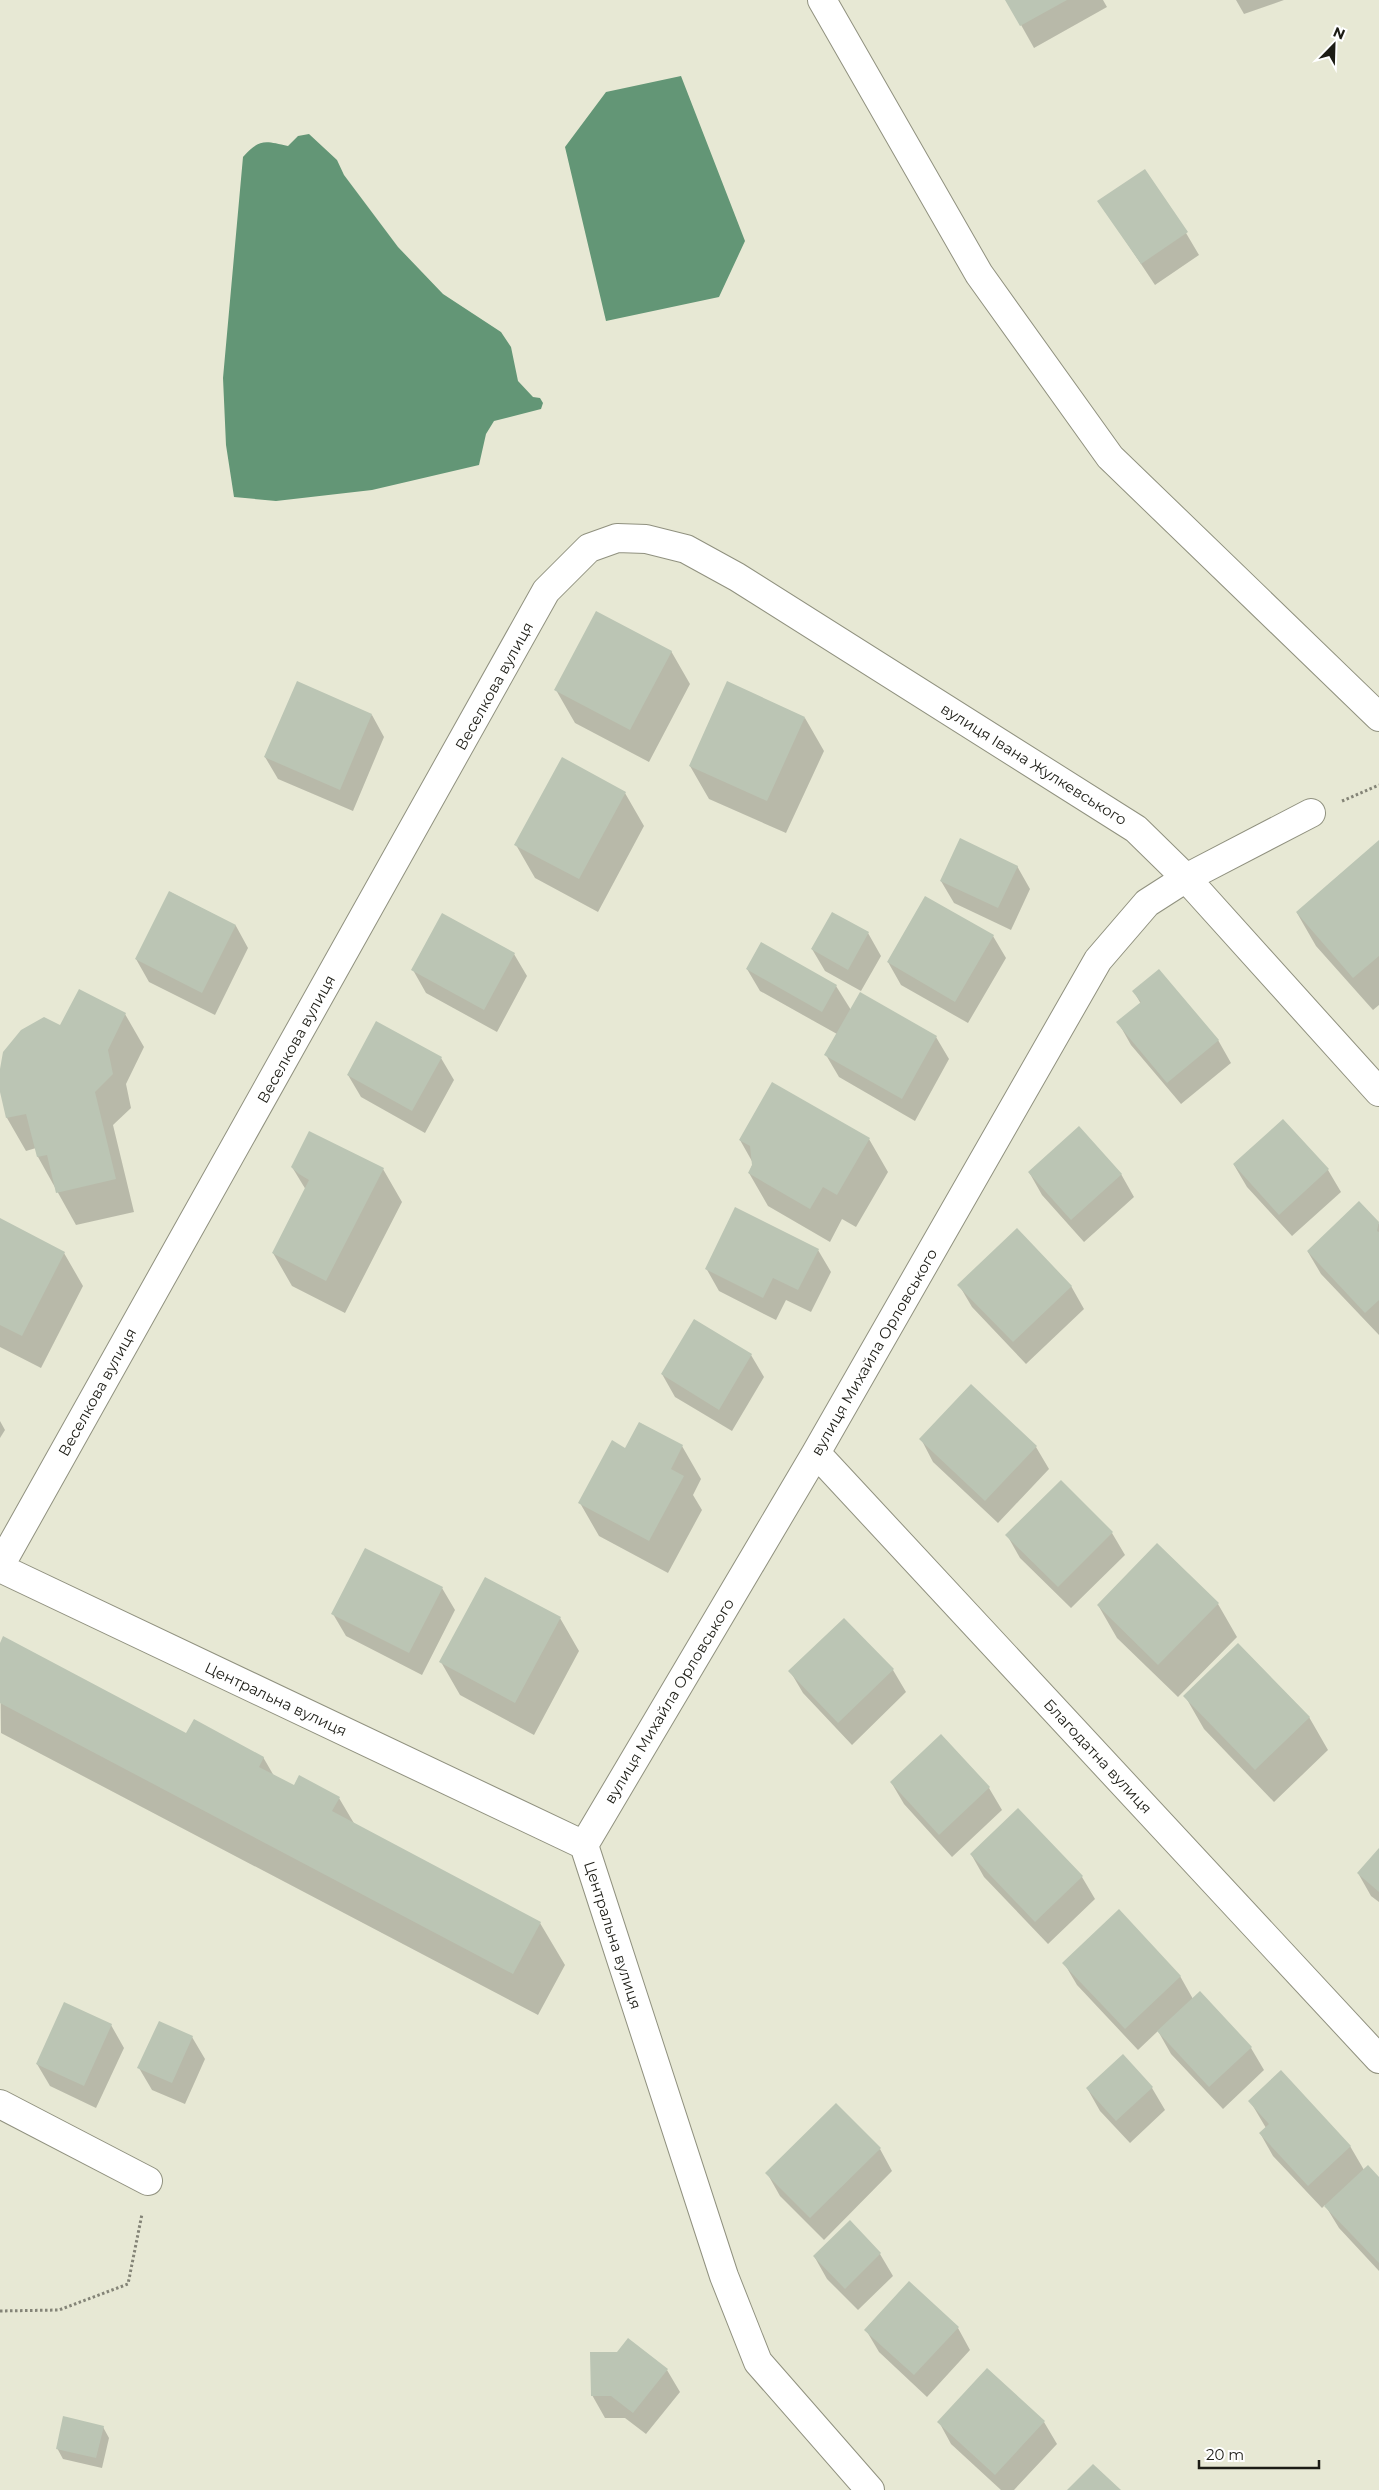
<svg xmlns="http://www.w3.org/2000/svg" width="1379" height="2490" font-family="Montserrat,sans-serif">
<rect width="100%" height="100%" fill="#e7e8d4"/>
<!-- water -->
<path fill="#639676" d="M681 76 745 241 719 297 606 321 565 147 606 92Z
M309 134 337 160 344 175 398 247 443 294 501 332 511 347 518 381 533 397 540 398 543 403 541 409 494 421 486 434 479 465 372 490 276 501 234 497 226 445 223 378 243 157C260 138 265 141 288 146L298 136Z"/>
<!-- shadow -->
<path fill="#0003" d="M1007 0H1103L1107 7 1034 48Z
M1236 0H1284L1244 14Z
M1099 201 1186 233 1199 255 1155 285Z
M671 651 690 684 649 762 575 723 556 690Z
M372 715 384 737 353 811 278 779 265 757Z
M805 718 824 751 786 833 709 799 690 766Z
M625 793 644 826 598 912 535 878 516 845Z
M1379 842V1005L1373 1010 1316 946 1297 913Z
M1017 866 1030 889 1011 930 954 903 941 881Z
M170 892 236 926 248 948 215 1015 149 982 136 959Z
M868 933 881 956 861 991 825 971 812 949Z
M993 936 1006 958 968 1023 901 985 888 962Z
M514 954 527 976 497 1032 426 993 413 970Z
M747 969 836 986 851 1010 936 1037 949 1059 915 1121 839 1077 826 1055 837 1034 760 991Z
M1134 992 1218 1040 1231 1063 1181 1104 1131 1045 1118 1022 1141 1004Z
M125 1014 144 1047 126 1084 131 1108 113 1125 134 1212 76 1225 38 1157 36 1148 26 1151 7 1118 0 1076Z
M441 1058 454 1080 425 1133 361 1097 348 1075Z
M869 1139 888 1172 856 1227 842 1219 830 1242 768 1206 749 1173 753 1163 740 1140Z
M1234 1165 1328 1170 1341 1192 1292 1236 1247 1187Z
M292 1167 383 1169 402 1202 345 1313 292 1286 273 1253 306 1190Z
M1029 1172 1121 1174 1134 1197 1084 1242 1042 1195Z
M1359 1203 1379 1224V1335L1321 1274 1308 1252Z
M0 1220 64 1253 83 1286 41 1368 0 1347Z
M818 1250 831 1272 811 1312 786 1300 776 1320 719 1291 706 1268Z
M959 1285 1071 1286 1084 1309 1026 1364 972 1307Z
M751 1355 764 1377 732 1431 675 1397 662 1374Z
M0 1421 5 1430 0 1438Z
M640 1423 682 1446 701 1479 693 1495 702 1510 668 1573 599 1536 580 1503 626 1449Z
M921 1439 1036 1447 1049 1469 998 1523 933 1462Z
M1112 1533 1125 1555 1071 1608 1020 1558 1007 1535Z
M442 1588 455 1610 422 1675 346 1636 333 1614Z
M1218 1604 1237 1637 1178 1697 1117 1638 1098 1605Z
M560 1618 579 1651 534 1735 460 1695 441 1662Z
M844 1619 893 1670 906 1692 852 1745 803 1693 790 1671Z
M0 1646 187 1735 263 1757 274 1776 294 1787 339 1798 355 1825 540 1923 565 1965 538 2015 1 1733Z
M1185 1696 1309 1717 1328 1750 1274 1802 1204 1729Z
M891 1782 989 1788 1002 1810 952 1857 904 1804Z
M1379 1850V1902L1371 1896 1358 1873Z
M971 1854 1082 1877 1095 1899 1048 1944 984 1877Z
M1064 1963 1180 1976 1193 1999 1200 1993 1251 2048 1264 2070 1223 2109 1171 2054 1158 2031 1138 2050 1077 1985Z
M111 2025 124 2048 96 2108 50 2086 37 2064Z
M192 2037 205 2059 185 2104 152 2090 139 2068Z
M1087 2088H1152L1165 2110 1130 2143 1100 2111Z
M1250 2101 1350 2146 1364 2170 1379 2179V2271L1339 2228 1325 2205 1322 2208 1273 2156 1260 2133 1266 2128Z
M880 2149 892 2171 824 2240 780 2196 767 2173Z
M850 2222 880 2254 893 2276 858 2310 827 2279 814 2256Z
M958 2328 970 2350 927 2397 879 2352 866 2330Z
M667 2370 680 2392 646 2434 625 2418H605L592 2395Z
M939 2422H1044L1057 2444 1014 2490H1001L951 2444Z
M103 2427 109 2438 102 2468 63 2459 57 2448Z"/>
<!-- building -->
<path fill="#bbc5b4" d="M1005 0H1067L1020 26Z
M1145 169 1188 232 1141 264 1097 201Z
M596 611 672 651 630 730 554 690Z
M297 681 372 714 340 790 264 757Z
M727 681 805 717 767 801 689 766Z
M562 757 626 792 579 879 514 845Z
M960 838 1018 866 998 908 940 881Z
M1379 840V956L1353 978 1296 912Z
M169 891 236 925 202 993 135 959Z
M925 896 994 935 955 1002 887 962Z
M832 912 869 932 848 970 811 949Z
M442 913 515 953 484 1010 411 970Z
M761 942 837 985 822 1012 746 969Z
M1159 969 1219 1040 1167 1083 1116 1022 1141 1002 1132 991Z
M79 989 126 1013 108 1050 113 1074 95 1092 116 1179 56 1193 47 1155 37 1157 26 1114 6 1118 0 1092V1069L3 1052 21 1030 44 1017 60 1025Z
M860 992 937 1036 902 1099 824 1055Z
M376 1021 442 1057 412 1111 347 1075Z
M772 1082 870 1138 837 1195 823 1187 810 1209 748 1173 752 1165 750 1146 739 1140Z
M1283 1119 1329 1169 1279 1215 1233 1164Z
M1079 1126 1122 1174 1071 1220 1028 1172Z
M309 1131 384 1168 326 1281 272 1253 309 1180 299 1174 291 1167Z
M1359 1201 1379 1222 1377 1231 1379 1232V1300L1365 1313 1307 1251Z
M735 1207 819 1249 798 1290 773 1278 763 1298 705 1269Z
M0 1218 65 1252 22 1336 0 1325Z
M1017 1228 1072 1286 1013 1342 957 1285Z
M694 1319 752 1354 719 1410 661 1374Z
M971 1384 1037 1446 985 1501 919 1439Z
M639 1422 683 1445 671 1469 684 1476 649 1541 578 1503 612 1440 625 1448Z
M1061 1480 1113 1532 1058 1587 1005 1535Z
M1157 1543 1219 1603 1158 1665 1097 1605Z
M365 1548 443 1587 409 1653 331 1614Z
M485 1577 561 1617 515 1703 439 1662Z
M844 1618 894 1669 838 1723 788 1671Z
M3 1636 186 1733 194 1719 264 1757 259 1767 294 1785 299 1775 340 1797 332 1811 541 1922 513 1974 0 1703V1643Z
M1238 1643 1310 1717 1255 1770 1183 1696Z
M941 1734 990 1787 939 1835 890 1782Z
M1018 1808 1083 1876 1035 1922 970 1854Z
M1379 1848V1892L1357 1873Z
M1119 1909 1181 1976 1125 2029 1062 1963Z
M1200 1991 1252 2047 1209 2087 1157 2031Z
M64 2002 112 2024 84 2086 36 2064Z
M159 2021 193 2036 172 2083 137 2068Z
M1123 2054 1153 2087 1116 2121 1086 2088Z
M1281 2070 1351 2146 1308 2186 1259 2133 1269 2124 1248 2101Z
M836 2103 881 2148 810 2218 765 2173Z
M1368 2165 1379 2177V2263L1324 2206Z
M850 2220 881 2253 845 2289 813 2256Z
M909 2281 959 2327 914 2375 864 2330Z
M628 2338 668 2369 633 2413 611 2396H591L590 2352H617Z
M987 2368 1045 2421 995 2475 937 2422Z
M63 2416 104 2426 96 2458 56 2449Z
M1093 2464 1121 2490H1067Z"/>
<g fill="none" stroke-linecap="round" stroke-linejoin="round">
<defs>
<path id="minor" d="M822 0 979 274 1110 457 1379 717
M816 1453 1379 2059
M0 1566 546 591 589 548 617 538 646 539 686 549 737 577 1136 829 1186 878 1379 1092
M0 1568 584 1845 724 2276 758 2362 870 2490
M584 1845 816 1453 1098 960 1147 903 1186 878 1311 813
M0 2104 148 2181"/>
</defs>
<!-- minor casing -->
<use href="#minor" stroke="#90917f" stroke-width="30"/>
<!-- path -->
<path stroke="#848477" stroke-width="3" stroke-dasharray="2.5 2.5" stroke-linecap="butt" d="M1342 801 1379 785
M0 2311 59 2310 128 2284 142 2214"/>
<!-- minor -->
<use href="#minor" stroke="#fff" stroke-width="28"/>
</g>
<g text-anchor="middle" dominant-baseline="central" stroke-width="4" stroke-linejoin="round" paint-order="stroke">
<!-- street labels -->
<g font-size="15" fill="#1c1c15" stroke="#fff">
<text transform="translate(494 686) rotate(-61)">Веселкова вулиця</text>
<text transform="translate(1034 764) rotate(32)">вулиця Івана Жулкевського</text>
<text transform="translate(296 1039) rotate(-61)">Веселкова вулиця</text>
<text transform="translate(874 1352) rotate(-60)">вулиця Михайла Орловського</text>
<text transform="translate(97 1392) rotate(-61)">Веселкова вулиця</text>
<text transform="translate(276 1699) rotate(25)">Центральна вулиця</text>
<text transform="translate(669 1701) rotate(-59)">вулиця Михайла Орловського</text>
<text transform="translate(1098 1756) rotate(47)">Благодатна вулиця</text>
<text transform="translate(613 1935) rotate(72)">Центральна вулиця</text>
</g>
</g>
<!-- north arrow -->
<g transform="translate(1334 45) rotate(23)" stroke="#ffffff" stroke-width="4" paint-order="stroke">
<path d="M0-4L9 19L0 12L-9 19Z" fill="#1c1c15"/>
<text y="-8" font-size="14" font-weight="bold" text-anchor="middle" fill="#1c1c15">N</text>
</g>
<!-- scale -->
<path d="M1199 2460v8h120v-8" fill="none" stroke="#1c1c15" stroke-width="2.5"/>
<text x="1206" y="2460" font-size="15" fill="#1c1c15" stroke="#ffffff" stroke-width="4" paint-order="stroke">20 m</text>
</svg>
